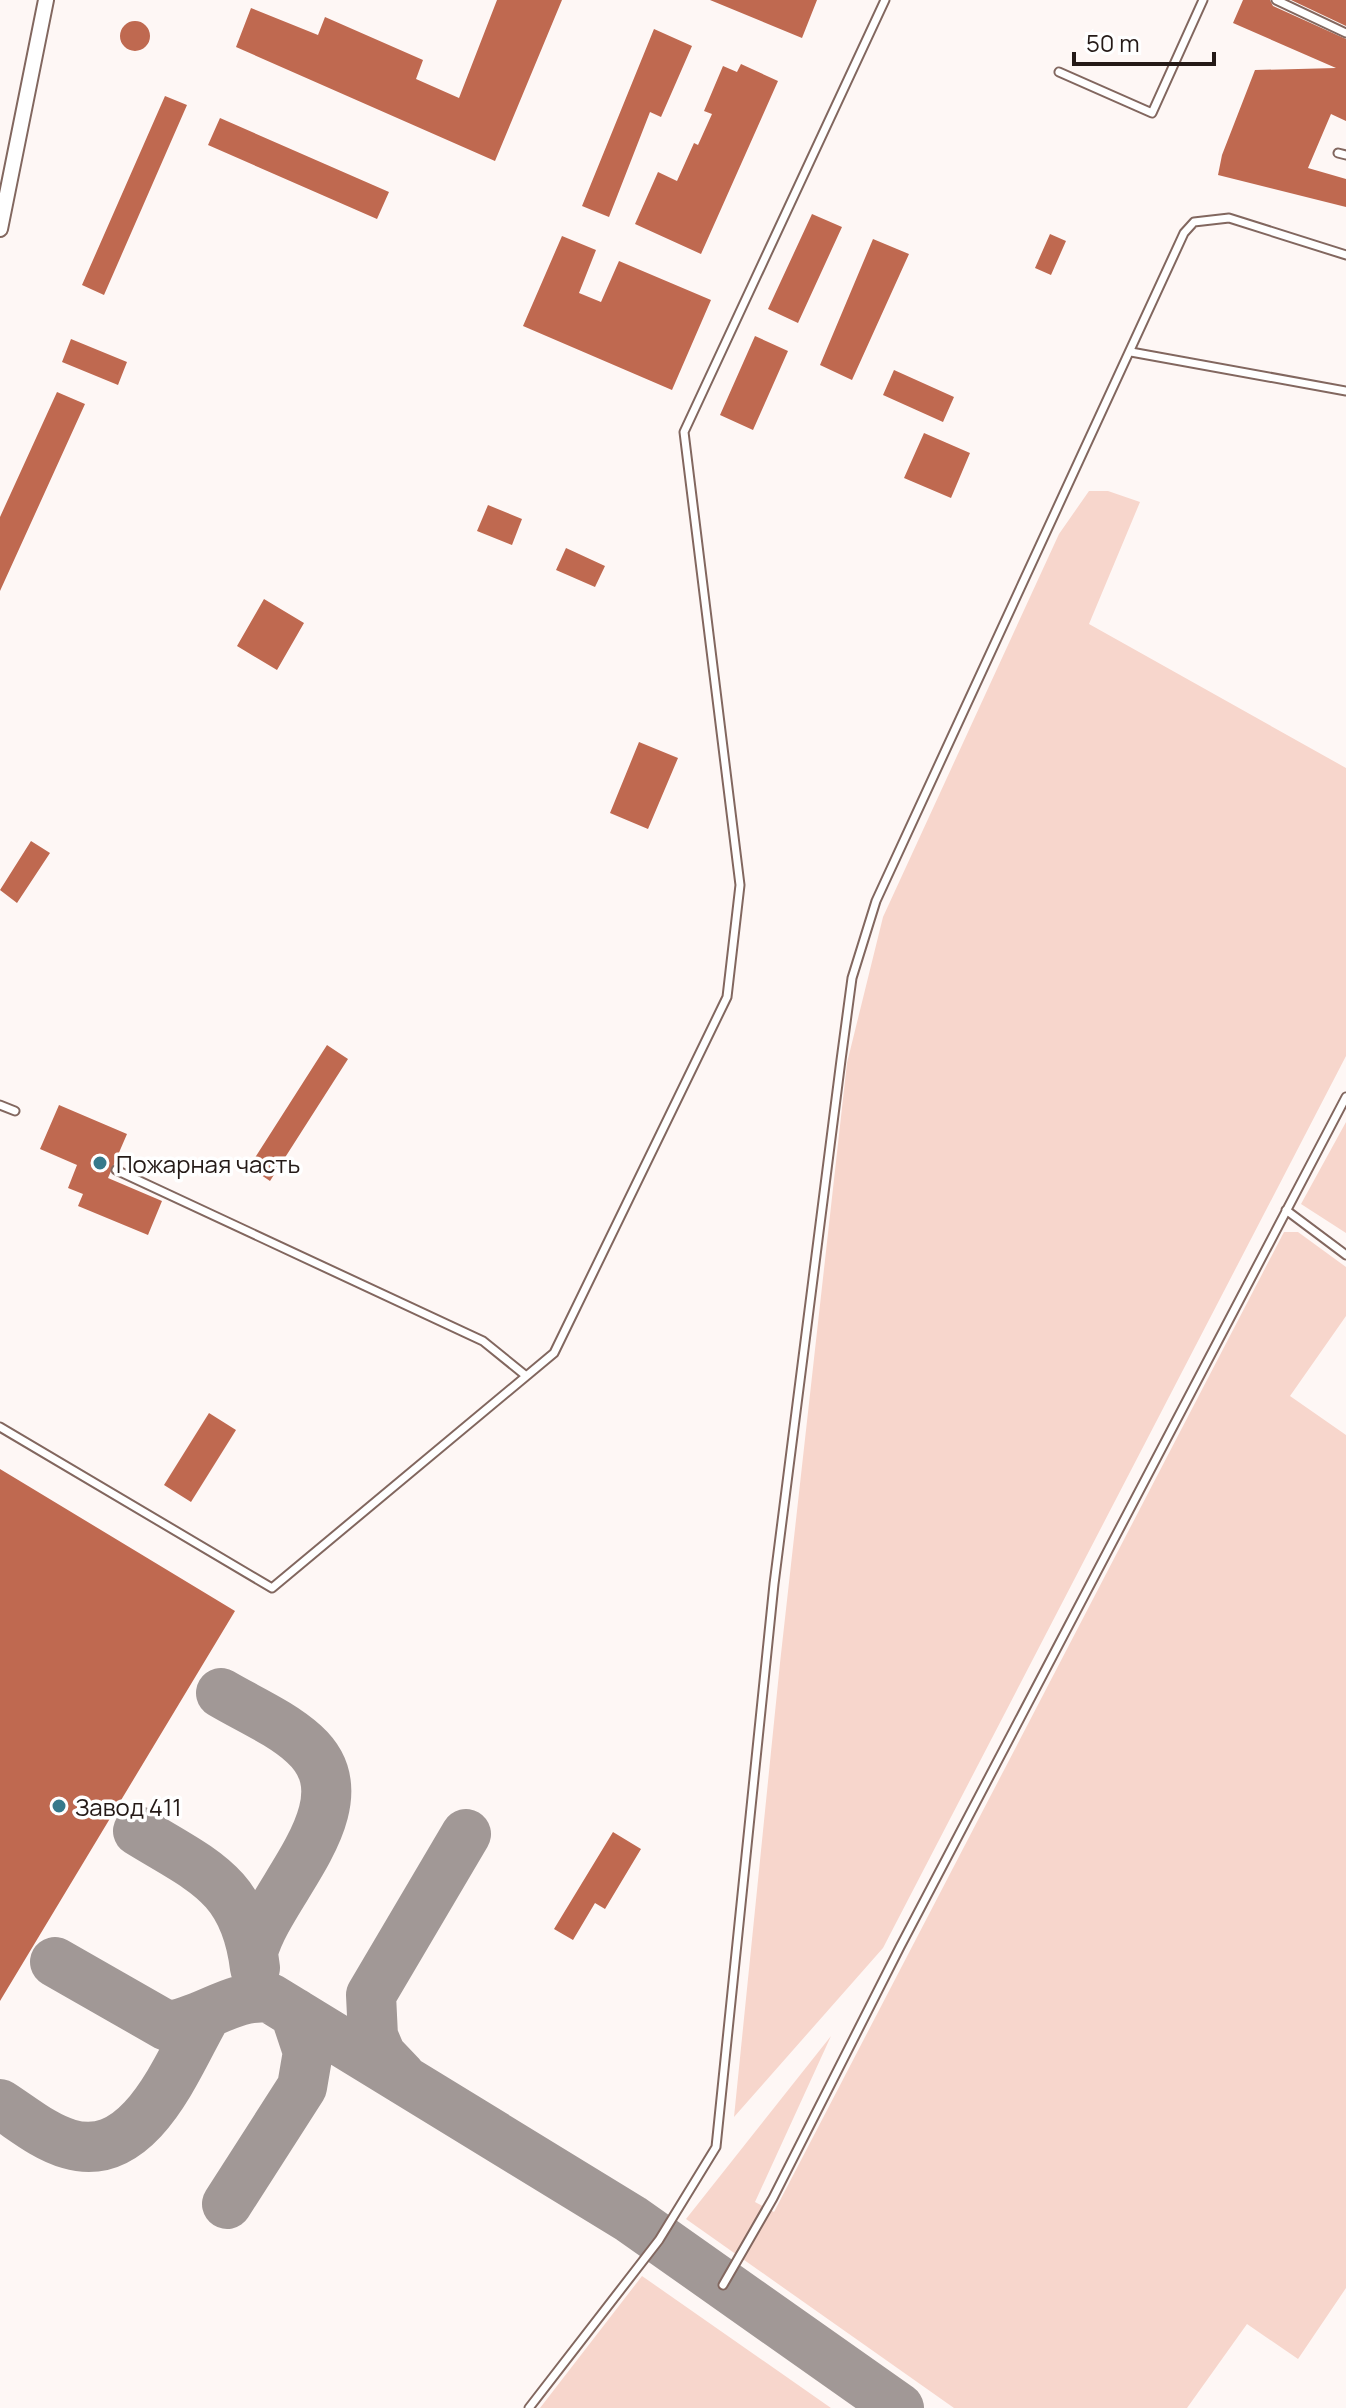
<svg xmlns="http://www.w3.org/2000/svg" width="1346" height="2408" font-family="Manrope,sans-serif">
<rect width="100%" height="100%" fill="#fef7f5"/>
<!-- green -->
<path fill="#f7d6cc" d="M1089 491H1108L1140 502 1089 624 1346 768V1056L883 1948 734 2117 780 1663 847 1063 883 917 1059 534Z
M1346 1122V1233L1301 1204Z
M1284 1232H1298L1346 1267V1316L1290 1396 1346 1435V2288L1298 2359 1247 2324 1187 2408H954L686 2219 831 2036 755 2202 774 2212Z
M642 2276 831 2408H540Z"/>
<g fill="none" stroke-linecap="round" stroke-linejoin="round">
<!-- taxiway -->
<path stroke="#a19896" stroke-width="50" d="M221 1693C248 1709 281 1723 304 1744 370 1804 270 1889 253 1952
M138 1831C203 1871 245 1884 255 1968
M55 1962 167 2026C203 2022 233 1993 270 1998L631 2219 899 2408
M401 2076 381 2055 373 2036 371 1995 466 1834
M0 2104C22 2118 44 2137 69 2144 141 2165 177 2065 205 2017
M227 2204 302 2087 308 2052 295 2013"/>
</g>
<!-- building -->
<path fill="#bf6950" d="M497 0H562L495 161 236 47 251 8 318 35 325 17 423 60 416 79 459 98Z
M710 0H817L802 38Z
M1243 0H1270L1273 6 1346 39V121L1331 114 1308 168 1346 179V207L1218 175 1222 155 1255 70 1336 68 1233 23Z
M1291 0H1346V26Z
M120 36a15 15 0 1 1 30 0a15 15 0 1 1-30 0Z
M654 29 692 46 661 117 650 112 609 217 582 206Z
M741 64 778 81 701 254 635 224 658 172 677 181 694 143 698 145 712 114 704 111 723 66 737 72Z
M165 96 187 105 104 295 82 285Z
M220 118 389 192 377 219 208 145Z
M812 214 842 227 798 323 768 309Z
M1050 234 1066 241 1051 275 1035 268Z
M562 236 596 250 579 293 601 302 619 261 711 300 672 390 523 326Z
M873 239 909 254 852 380 820 365Z
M755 336 788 351 753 430 720 415Z
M71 339 127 362 118 385 62 362Z
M894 370 954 397 943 422 883 395Z
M57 392 85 404 0 591V517Z
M924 433 970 453 951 498 904 478Z
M488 505 522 519 512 545 477 531Z
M566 548 605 566 595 587 556 570Z
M264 599 304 623 277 670 237 646Z
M639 742 678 758 648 829 610 813Z
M31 841 50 853 17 903 0 890Z
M327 1045 348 1059 270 1181 249 1167Z
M59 1105 127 1134 108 1178 162 1201 148 1235 78 1206 83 1194 68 1188 77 1165 40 1149Z
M209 1413 236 1430 191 1502 164 1485Z
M0 1469 235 1611 0 2001Z
M613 1832 641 1849 605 1909 595 1903 573 1940 554 1929Z"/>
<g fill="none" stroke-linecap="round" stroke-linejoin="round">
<defs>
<path id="service" d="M1276 0 1346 33
M1059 72 1152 113 1203 0
M1338 153 1346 155
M1131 352 1346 391
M0 1105 15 1111
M116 1170 483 1341 525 1375
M1286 1210 1346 1255
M0 1427 272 1588 554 1353 727 997 740 885 684 432 885 0
M723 2285 773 2198 900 1947 1346 1097
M529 2408 659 2240 716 2147 774 1584 841 1060 852 978 876 901 1184 233 1194 222 1229 218 1346 255"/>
<path id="minor" d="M0 229 46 0"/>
</defs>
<!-- service casing -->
<use href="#service" stroke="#82675f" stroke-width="11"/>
<!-- minor casing -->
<use href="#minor" stroke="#82675f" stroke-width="18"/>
<!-- service -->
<use href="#service" stroke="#fff" stroke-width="7"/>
<!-- minor -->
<use href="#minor" stroke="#fff" stroke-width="14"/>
</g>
<!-- markers -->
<g fill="#37798b" stroke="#fff" stroke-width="3">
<circle cx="100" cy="1163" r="8"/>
<circle cx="59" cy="1806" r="8"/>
</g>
<g text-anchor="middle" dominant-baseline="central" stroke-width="7" stroke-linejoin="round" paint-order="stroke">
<!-- poi labels -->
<g font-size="24" fill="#251a17" stroke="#fff" text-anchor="start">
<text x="116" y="1163">Пожарная часть</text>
<text x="75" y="1806">Завод 411</text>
</g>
</g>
<!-- scale -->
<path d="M1074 52v12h140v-12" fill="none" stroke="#251a17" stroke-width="4"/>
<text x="1086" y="52" font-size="24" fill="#251a17" stroke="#ffffff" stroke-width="6" paint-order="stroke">50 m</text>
</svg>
